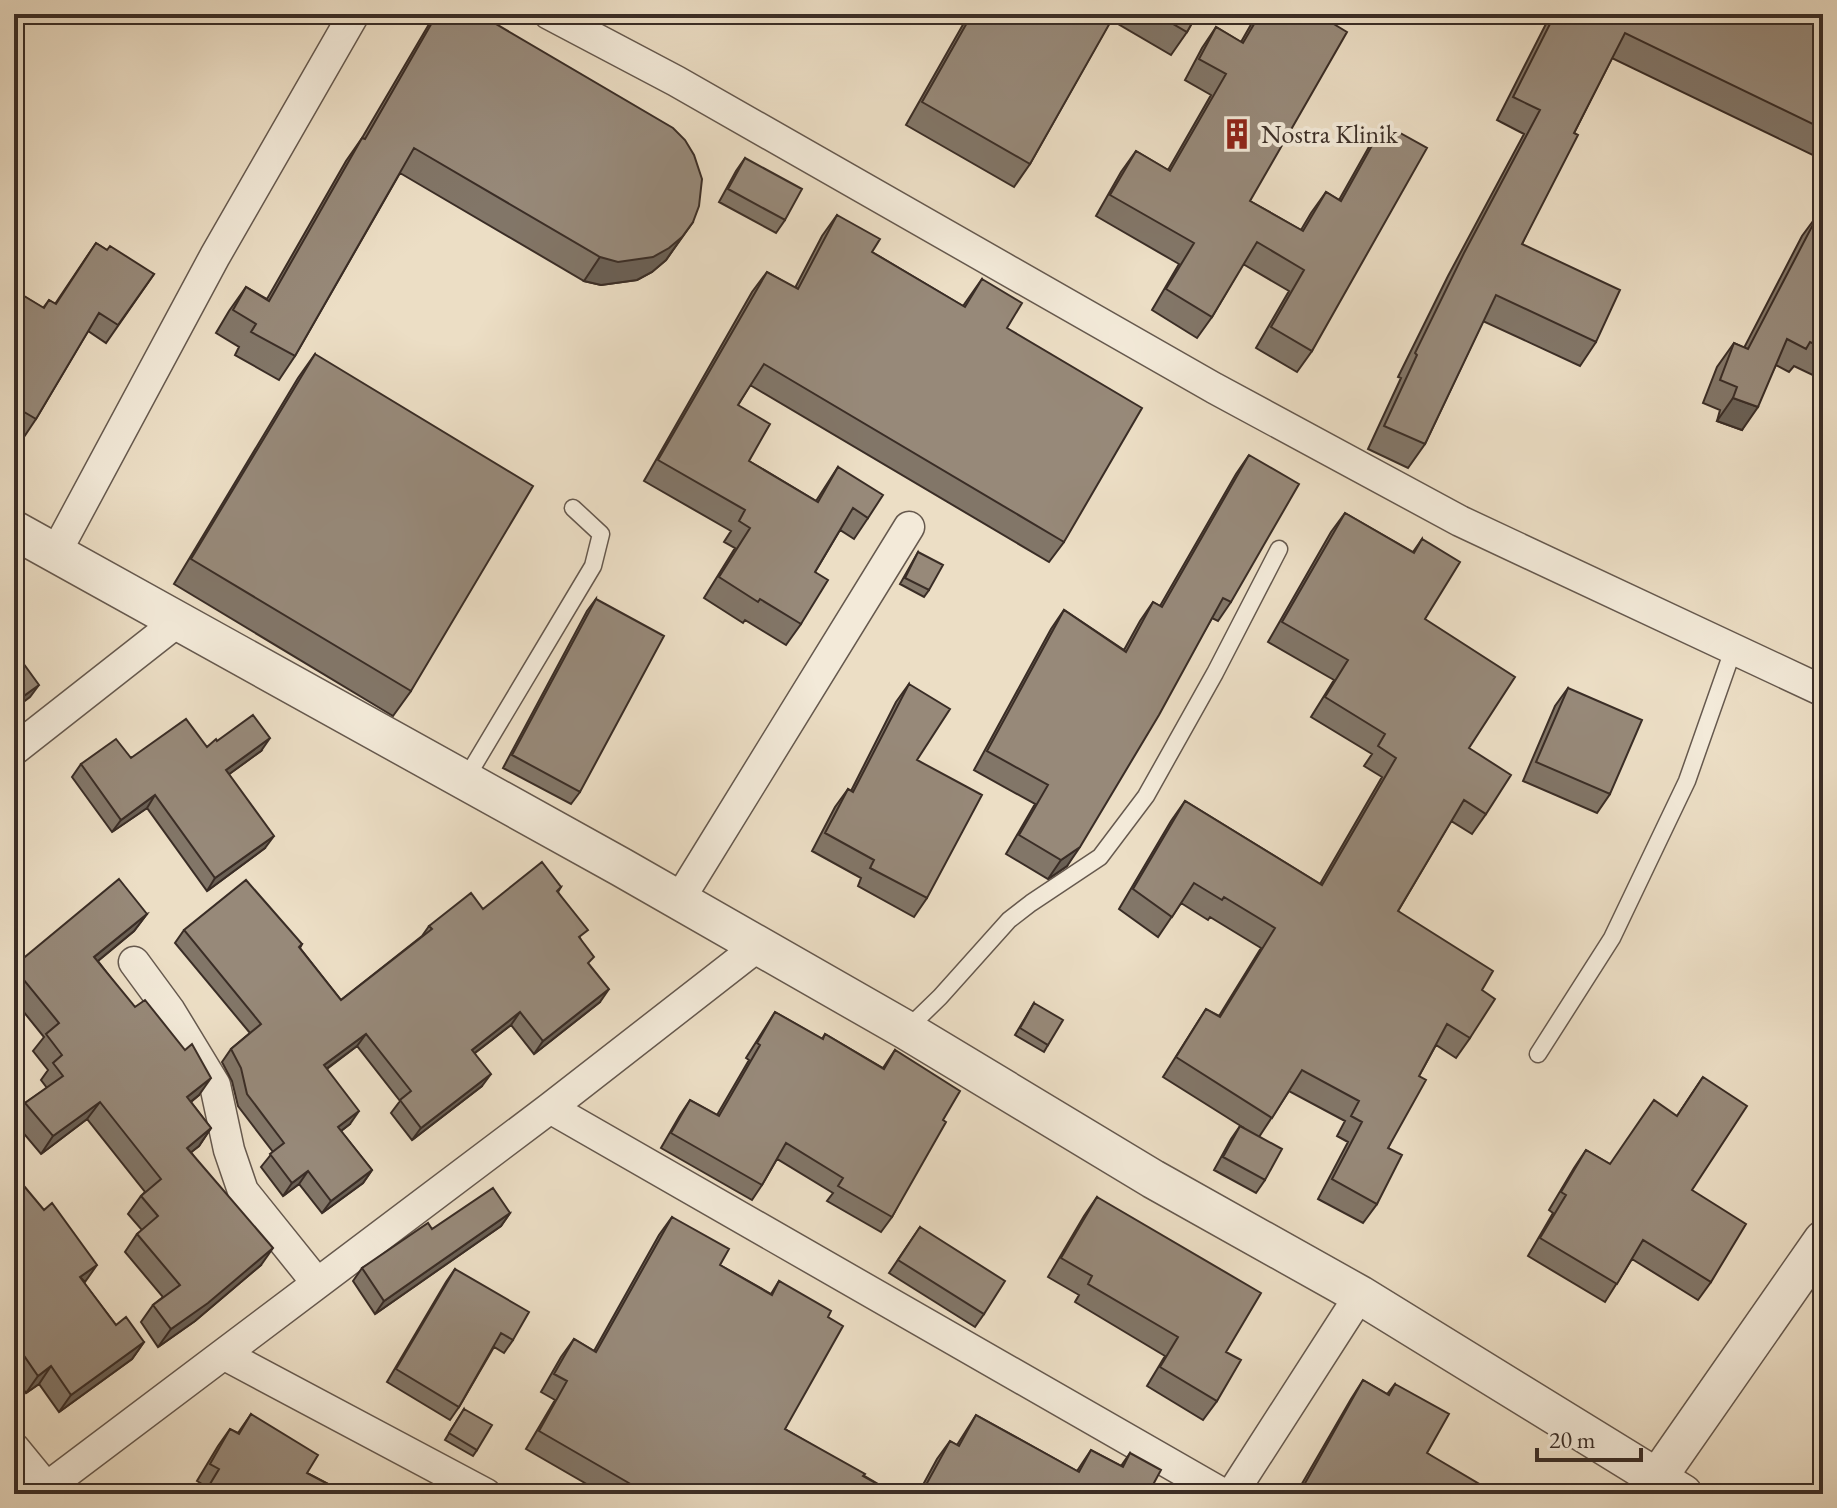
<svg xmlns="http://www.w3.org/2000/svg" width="1837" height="1508" font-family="'EB Garamond',serif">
<rect width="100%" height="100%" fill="#ecdec5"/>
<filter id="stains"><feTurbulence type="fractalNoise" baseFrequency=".0025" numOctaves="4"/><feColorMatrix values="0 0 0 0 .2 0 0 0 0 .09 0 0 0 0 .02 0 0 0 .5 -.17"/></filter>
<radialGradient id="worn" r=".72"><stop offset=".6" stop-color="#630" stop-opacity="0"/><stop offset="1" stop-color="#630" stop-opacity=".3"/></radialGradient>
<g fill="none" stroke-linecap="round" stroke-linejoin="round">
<defs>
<path id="service" d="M465 780 593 566 601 534 573 508
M906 1030 940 997 1009 920 1031 903 1100 857 1146 796 1215 673 1279 549
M1538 1054 1612 938 1687 781 1733 650"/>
<path id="minor" d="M549 14 676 81 1214 388 1460 521 1823 691
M55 554 215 256 354 14
M14 750 177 622
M679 900 909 527
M134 962 170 1011 215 1085 229 1150 243 1191 317 1283
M550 1108 1223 1494
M225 1355 486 1494
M14 1448 46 1487
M38 1494 550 1108 758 946
M1232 1494 1360 1295"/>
<path id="tertiary" d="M14 530 621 867 906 1030 1153 1179 1360 1295 1683 1494
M1646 1494 1823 1240"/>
</defs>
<!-- service casing -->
<use href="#service" stroke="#66594e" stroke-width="19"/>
<!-- minor casing -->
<use href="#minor" stroke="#66594e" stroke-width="33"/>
<!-- tertiary casing -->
<use href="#tertiary" stroke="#66594e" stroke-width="41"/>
<!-- service -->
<use href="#service" stroke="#f3ead9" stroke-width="16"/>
<!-- minor -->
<use href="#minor" stroke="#f3ead9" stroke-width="30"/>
<!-- tertiary -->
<use href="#tertiary" stroke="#f3ead9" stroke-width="38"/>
</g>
<!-- wall -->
<path fill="#827668" stroke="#3a2d26" stroke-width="2" d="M413 14H427L423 20Z
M435 14H479L693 222 666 260 652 272 637 280 601 285 584 281 400 173 295 356 279 380 235 355 239 347 216 333 229 311 246 287 267 299 346 161 362 138Z
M969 14H1197L1187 32 1171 55 1111 20 1030 164 1014 187 906 125Z
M1257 14H1317L1250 201 1301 230 1311 213 1326 192 1339 200 1370 145 1384 124 1312 351 1297 372 1256 348 1289 291 1243 264 1212 317 1197 338 1152 310 1179 264 1096 216 1121 172 1136 151 1168 170 1211 95 1185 80 1202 48 1216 27 1241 42Z
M1551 14H1823V160L1612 58 1574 133 1522 244 1596 342 1580 366 1483 321 1425 444 1408 468 1368 449 1401 378 1398 377 1448 276 1524 134 1497 120Z
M745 158 785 220 776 233 719 202 736 171Z
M1819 213 1823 215V380L1794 366 1789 372 1776 365 1742 430 1717 421 1720 410 1703 403 1717 367 1734 343 1744 348 1802 236Z
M837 215 872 252 963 306 982 279 1007 328 1064 542 1049 562 750 385 738 405 749 461 816 501 838 467 868 518 854 539 840 530 815 572 801 624 786 645 745 620 743 623 704 598 735 548 724 542 731 531 644 481 752 292 767 272 795 288 822 236Z
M96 243 107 250 154 274 106 343 88 331 36 419 24 437 14 431V290L43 308 49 300 55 304Z
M315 354 411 691 393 716 174 584 298 378Z
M1249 455 1231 602 1218 621 1212 618 1067 866 1048 879 1006 854 1035 804 974 770 1051 629 1064 610 1124 650 1140 621 1153 602 1160 606 1236 474Z
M1345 513 1413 552 1422 539 1425 619 1469 748 1486 814 1472 834 1451 821 1398 911 1482 990 1470 1038 1456 1058 1436 1045 1419 1076 1388 1148 1377 1204 1363 1223 1318 1199 1348 1142 1337 1136 1345 1121 1289 1091 1259 1137 1265 1180 1256 1193 1214 1170 1231 1139 1240 1126 1244 1128 1163 1077 1206 1009 1219 1016 1261 948 1210 917 1208 920 1181 903 1158 937 1119 909 1171 821 1185 801 1320 884 1382 777 1364 766 1372 754 1311 717 1334 680 1268 642 1331 532Z
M918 552 929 590 924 597 900 584Z
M596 599 580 792 571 804 503 768 587 611Z
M909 684 917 760 927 898 914 917 858 886 861 878 812 851 835 807 848 789 851 791 896 702Z
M1568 688 1610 794 1597 813 1523 781 1555 706Z
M217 741 261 751 229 774 265 848 207 891 147 808 112 832 72 777 81 764 207 747Z
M561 887 558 892 581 940 600 1002 534 1054 511 1025 475 1053 482 1086 412 1140 391 1113 400 1101 357 1046 327 1069 350 1124 341 1131 372 1170 363 1183 322 1213 299 1184 283 1196 261 1167 273 1152 238 1106 232 1081 222 1062 231 1049 250 1033 175 943 184 930 302 944 300 948 341 1000 422 936 429 926 483 909Z
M147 914 134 931 98 961 199 1095 191 1102 211 1128 199 1146 191 1152 261 1265 195 1321 158 1347 141 1322 153 1305 163 1297 125 1252 137 1234 142 1230 128 1214 141 1196 145 1192 87 1119 41 1154 14 1122V1119L25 1103 47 1088 41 1080 48 1070 33 1051 44 1037 14 1000V966Z
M1034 1003 1048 1045 1044 1052 1015 1035Z
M775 1012 822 1039 825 1034 883 1068 895 1050 943 1120 892 1217 881 1232 827 1201 833 1193 777 1159 762 1185 752 1200 661 1148 680 1115 690 1100 717 1115 749 1060 746 1058Z
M1703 1077 1692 1190 1711 1282 1698 1300 1632 1259 1605 1302 1528 1256 1553 1213 1549 1210 1574 1168 1586 1150 1610 1164 1677 1116Z
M14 1174 84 1283 116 1325 144 1342 132 1359 59 1412 39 1384 26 1393 14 1376Z
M1097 1197 1226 1352 1217 1401 1203 1420 1147 1386 1165 1356 1075 1302 1079 1295 1048 1277 1084 1216Z
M510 1213 501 1226 375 1314 353 1281 362 1268 432 1229Z
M672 1217 720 1265 771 1294 779 1281 828 1317 785 1429 895 1494H604L526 1449 555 1400 541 1392 561 1357 574 1339 594 1351 659 1235Z
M920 1227 984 1314 975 1327 889 1273Z
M455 1269 513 1340 504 1353 494 1347 459 1407 450 1420 387 1382 446 1282Z
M1363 1380 1387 1394 1395 1384 1427 1453 1483 1494H1296L1351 1399Z
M464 1409 477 1450 473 1456 445 1440Z
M251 1414 307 1473 347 1494H202L207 1487 197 1481 218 1446 230 1429 238 1433Z
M976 1415 1077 1471 1091 1450 1121 1466 1130 1453 1148 1494H918L937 1459 950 1441 957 1445Z
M1823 1447V1467L1815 1464Z"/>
<!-- shaded-wall -->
<path fill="#6a6055" stroke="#3a2d26" stroke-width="2" d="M682 237 666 260 652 272 637 280 601 285 584 281 600 257Z
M1733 398 1758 407 1742 430 1717 421Z
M39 685 30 697 14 709V703Z
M270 738 261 751 217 783 226 770Z
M155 795 147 808 112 832 121 820Z
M274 836 265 848 207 891 215 878Z
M1080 847 1067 866 1048 879 1061 860Z
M147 914 134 931 82 974 94 957Z
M609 989 600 1002 534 1054 543 1041Z
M520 1012 511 1025 463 1062 472 1050Z
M366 1034 357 1046 315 1077 324 1065Z
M491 1074 482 1086 412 1140 421 1128Z
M211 1078 199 1095 175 1114 187 1097Z
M100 1102 87 1119 41 1154 53 1136Z
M359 1111 350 1124 329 1140 338 1127Z
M211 1128 199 1146 175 1165 187 1148Z
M372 1170 363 1183 322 1213 331 1201Z
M308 1171 299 1184 283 1196 292 1183Z
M510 1213 501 1226 375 1314 384 1301Z
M273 1248 261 1265 195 1321 158 1347 171 1329Z
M97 1265 85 1282 80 1277Z
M144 1342 132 1359 59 1412 71 1395Z
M51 1366 39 1384 26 1393 38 1376Z"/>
<!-- building -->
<path fill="#978979" stroke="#3a2d26" stroke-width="2" d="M437 14H479L673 128 685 140 694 155 702 179 699 206 693 222 682 237 669 248 653 257 618 262 600 257 414 148 295 356 251 332 256 324 233 310 246 287 269 301 362 138 365 139Z
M972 14H1115L1030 164 922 102Z
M1156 14H1197L1187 32Z
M1260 14H1317L1347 32 1250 201 1303 231 1326 192 1341 201 1384 124 1427 148 1312 351 1271 327 1304 270 1257 242 1212 317 1166 289 1194 243 1110 195 1136 151 1170 171 1226 74 1199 59 1216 27 1243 43Z
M1555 14H1823V129L1625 33 1574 133 1578 135 1522 244 1620 290 1596 342 1496 295 1425 444 1384 426 1417 355 1415 353 1464 253 1540 110 1513 97Z
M745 158 802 189 785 220 728 189Z
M1819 213 1823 215V348L1810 342 1806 349 1787 339 1758 407 1733 398 1737 387 1720 380 1734 343 1748 349Z
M837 215 880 239 872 252 965 307 982 279 1022 303 1007 328 1142 408 1064 542 764 364 738 405 770 424 749 461 818 502 838 467 883 495 868 518 853 508 815 572 828 580 801 624 760 599 758 602 719 577 750 528 739 521 745 510 658 460 767 272 798 289Z
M96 243 107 250 110 246 154 274 118 325 99 313 36 419 14 406V290L44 308 49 300 56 304Z
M315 354 533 486 411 691 191 559Z
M1249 455 1299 484 1231 602 1223 598 1159 715 1080 847 1061 860 1019 835 1048 785 987 751 1064 610 1126 652 1153 602 1162 607Z
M1345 513 1414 553 1422 539 1460 562 1425 619 1515 677 1469 748 1511 775 1486 814 1464 800 1398 911 1493 971 1482 990 1495 999 1470 1038 1447 1024 1419 1076 1426 1080 1388 1148 1402 1155 1377 1204 1332 1179 1362 1122 1351 1116 1359 1101 1302 1070 1272 1118 1176 1057 1206 1009 1220 1017 1275 928 1224 897 1222 900 1194 883 1172 917 1133 889 1185 801 1322 885 1396 758 1378 746 1385 734 1325 697 1348 660 1282 622Z
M918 552 943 565 929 590 905 578Z
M596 599 664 636 580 792 512 755Z
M18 656 39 685 14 703V659Z
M909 684 950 709 917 760 982 795 927 898 870 868 874 860 825 833 848 789 853 792Z
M1568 688 1642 720 1610 794 1536 762Z
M253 715 270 738 226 770 274 836 215 878 155 795 121 820 81 764 116 739 131 758 186 719 207 747 216 739 217 741Z
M542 862 561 887 557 891 588 930 579 937 594 957 588 963 609 989 543 1041 520 1012 472 1050 491 1074 421 1128 400 1100 411 1091 366 1034 324 1065 359 1111 338 1127 372 1170 331 1201 308 1171 292 1183 270 1154 284 1143 247 1094 241 1068 231 1049 261 1024 184 930 246 880 302 944 299 947 341 1000 432 929 429 926 471 893 483 909Z
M119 879 147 914 94 957 135 1007 145 1000 185 1050 192 1044 211 1078 187 1097 211 1128 187 1148 273 1248 208 1303 171 1329 153 1305 180 1285 137 1234 158 1216 141 1196 161 1179 100 1102 53 1136 25 1103 63 1076 53 1063 62 1055 46 1034 59 1023 14 968V966Z
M1034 1003 1063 1020 1048 1045 1020 1028Z
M775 1012 823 1039 825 1034 884 1069 895 1050 960 1091 943 1120 946 1122 892 1217 838 1186 843 1178 786 1143 762 1185 671 1133 690 1100 719 1116 760 1045 757 1043Z
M1703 1077 1747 1106 1692 1190 1746 1224 1711 1282 1643 1240 1617 1284 1540 1238 1566 1195 1561 1192 1586 1150 1610 1164 1654 1100 1677 1116Z
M1240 1126 1282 1149 1265 1180 1223 1157Z
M14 1174 44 1210 52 1203 97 1265 80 1277 116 1325 126 1317 144 1342 71 1395 51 1366 38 1376 20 1350 14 1354Z
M493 1188 510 1213 384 1301 362 1268 428 1223 432 1229Z
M1097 1197 1261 1293 1226 1352 1241 1360 1217 1401 1160 1367 1178 1337 1088 1284 1092 1276 1061 1258Z
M672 1217 729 1249 720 1265 772 1295 779 1281 831 1311 828 1317 843 1326 785 1429 865 1474 863 1476 895 1494H629L634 1486 539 1431 567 1381 554 1374 574 1339 596 1352Z
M920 1227 1005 1281 984 1314 898 1260Z
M455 1269 529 1312 513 1340 501 1333 459 1407 396 1369Z
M1363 1380 1389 1395 1395 1384 1449 1414 1427 1453 1486 1488 1483 1494H1321L1304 1485Z
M464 1409 492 1425 477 1450 449 1433Z
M251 1414 318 1455 307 1473 347 1494H204L219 1469 210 1464 230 1429 239 1434Z
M976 1415 1079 1472 1091 1450 1123 1467 1130 1453 1161 1470 1148 1494H921L950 1441 959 1446Z"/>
<!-- icons -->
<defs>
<symbol id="building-bare" viewBox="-9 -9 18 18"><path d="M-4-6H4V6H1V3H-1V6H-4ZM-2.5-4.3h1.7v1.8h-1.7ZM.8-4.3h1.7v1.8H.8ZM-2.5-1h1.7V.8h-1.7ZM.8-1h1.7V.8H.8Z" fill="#8f2418" stroke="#f3ead9" stroke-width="2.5" paint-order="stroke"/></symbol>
</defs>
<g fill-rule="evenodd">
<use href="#building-bare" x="1215" y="112" width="44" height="44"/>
</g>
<g text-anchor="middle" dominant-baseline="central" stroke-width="8" stroke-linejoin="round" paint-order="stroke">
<!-- poi labels -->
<g font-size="26" fill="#3a2d26" stroke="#f3ead9" text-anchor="start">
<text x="1261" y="134">Nostra Klinik</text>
</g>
</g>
<!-- margin -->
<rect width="1837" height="1508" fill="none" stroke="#ecdec5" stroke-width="48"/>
<rect x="16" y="16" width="1805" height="1476" fill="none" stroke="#3a2d26" stroke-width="4"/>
<rect x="24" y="24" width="1789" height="1460" fill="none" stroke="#3a2d26" stroke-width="2"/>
<!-- scale -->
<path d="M1537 1448v12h104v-12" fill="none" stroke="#3a2d26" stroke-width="4"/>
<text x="1549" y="1448" font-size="24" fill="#3a2d26" stroke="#f3ead9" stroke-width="6" paint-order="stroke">20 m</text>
<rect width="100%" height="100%" filter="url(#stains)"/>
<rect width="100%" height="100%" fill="url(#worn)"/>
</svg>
